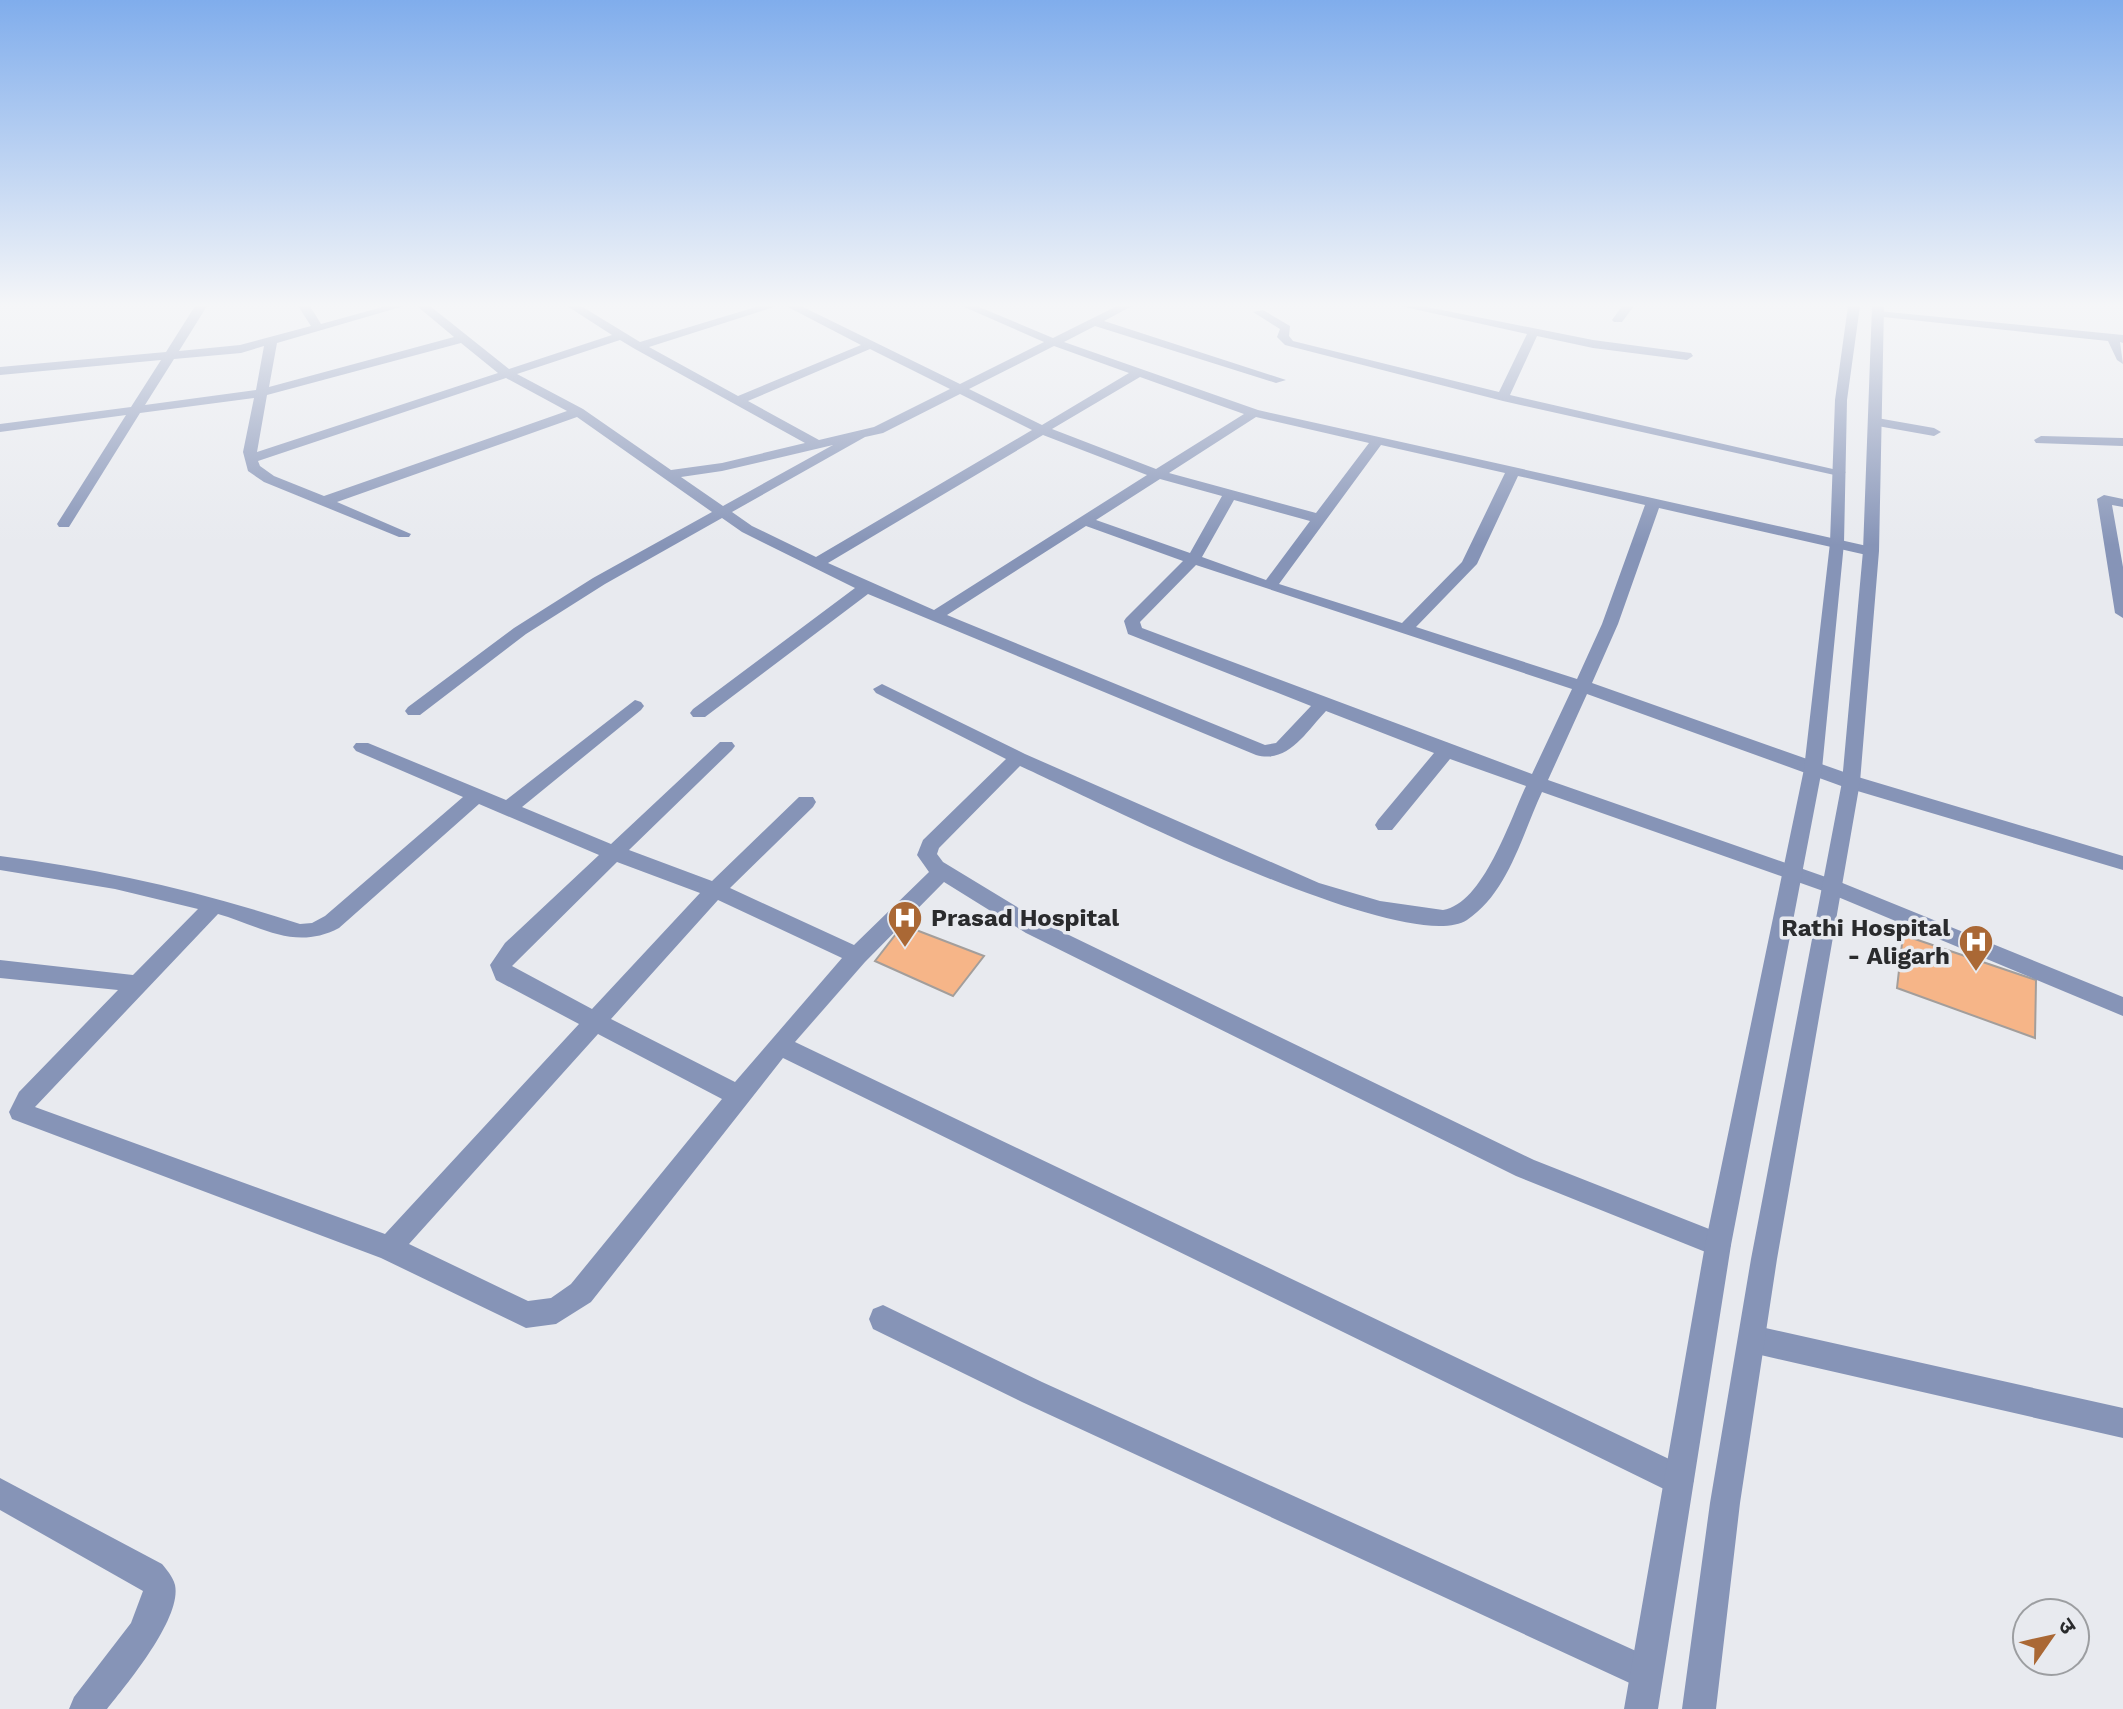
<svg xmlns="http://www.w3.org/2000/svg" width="2123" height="1709" font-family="'Work Sans','Noto Sans Devanagari',sans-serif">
<rect width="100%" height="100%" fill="#e8eaef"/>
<!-- building -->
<path fill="#f6b588" stroke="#a39e9b" stroke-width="2" d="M903 925 984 956 953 996 875 961Z
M1903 935 2036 980 2035 1038 1897 988Z"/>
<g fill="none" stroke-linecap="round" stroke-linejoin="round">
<!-- minor -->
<path fill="#8694b7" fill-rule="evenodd" d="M195 306H207L179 351 240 345 311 326 298 306H310L321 324 386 306H404L277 343 269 387 454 337 417 306H430L509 369 612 335 567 306H581L640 342 759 306H777L649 347 738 396 861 345 786 306H801L960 384 1044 342 962 306H977L1053 338 1117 306H1132L1104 321 1286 380 1276 383 1095 326 1064 342 1258 410 1876 548V554L1871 556 1659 508 1618 624 1592 683 1858 777 2123 856V870L1844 787 1587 694 1548 780 1840 882 2123 997V1016L1826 892 1542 792C1522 835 1508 893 1467 920 1406 959 1091 798 1020 766L939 848 937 854 943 862 1040 921 1534 1160 1727 1236 1731 1245 1727 1254 1718 1257 1516 1176 1026 933 944 882 865 962 795 1042 1690 1469 1694 1480 1690 1491 1679 1495 1668 1491 783 1058 591 1302 556 1324 526 1328 381 1258 12 1119 9 1112 19 1092 118 990 0 978V960L133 975 198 909 115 889 0 870V856C103 869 202 892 300 924L312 923 325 916 463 797 356 751 353 747 356 743H368L506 800 635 700 641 702 644 706 641 710 522 807 611 844 720 742H732L735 746 732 750 629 850 712 881 799 797H813L816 802 813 807 730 888 854 945 929 872 917 855 923 840 1006 759 876 693 873 689 882 684 1025 754 1319 883 1380 901 1443 910C1483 904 1510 820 1526 786L1450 759 1392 830H1378L1375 825 1378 820 1434 753 1326 711C1306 732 1288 764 1256 755L868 594 705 717H693L690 713 693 709 855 588 742 532 722 518 605 584 526 634 420 715H408L405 711 408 707 514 628 593 578 712 512 577 417 337 502 411 534 409 537H399L264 482 248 471 243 452 254 398 140 413 69 527H59L57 524 126 415 0 432V424L131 407 161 360 0 375V367L166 352ZM620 340 635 349 805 443 722 463 671 470 583 409 517 374ZM461 343 498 373 257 452 267 395ZM264 346 256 390 145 405 174 359 241 353ZM1054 346 1129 373 1042 425 969 389ZM870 349 950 389 874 427 819 440 748 401ZM1140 377 1244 414 1156 469 1052 429ZM506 378 567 411 324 496 274 476 260 466 258 461ZM960 394 1032 430 816 557 752 526 732 512 865 437 883 433ZM1256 417 1369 443 1316 513 1169 473ZM1043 435 1147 475 934 610 828 563ZM833 445 723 506 681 477 722 471ZM1381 445 1505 473 1462 562 1402 623 1279 584ZM1518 476 1645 505 1602 624 1577 679 1416 627 1477 564ZM1160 479 1222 496 1190 553 1096 520ZM1234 500 1310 521 1266 580 1202 557ZM1086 526 1183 561 1126 618 1124 621 1128 634 1311 706 1276 743 1265 745 947 615ZM1196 565 1572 689 1532 774 1142 628 1140 622ZM479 804 599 855 505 943 490 965 496 980 579 1024 385 1234 35 1107 218 914C263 927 295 951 339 928ZM617 862 700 893 592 1009 512 966ZM718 900 842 958 735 1082 611 1019ZM598 1034 722 1099 571 1284 551 1298 528 1301 409 1244Z
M1400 306H1422L1593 340 1691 353 1693 356 1687 360 1593 348 1537 336 1510 395 1846 472 1839 476 1503 401 1285 345 1277 337 1280 329 1253 312 1263 310 1290 326 1289 336 1293 341 1499 392 1527 334Z
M1622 306H1634L1622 322H1614L1612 320Z
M1878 311 2123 335V343L2120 342 2123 364 2117 360 2108 341 1874 316 1872 314Z
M1877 418 1934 428 1941 432 1934 436 1872 425V419Z
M2041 436 2123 438V446L2036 443 2034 440Z
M2104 495 2123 499V507L2112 505 2123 567V618L2115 613 2097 499Z
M883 1305 1042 1382 1658 1661 1663 1673 1658 1685 1646 1690 1634 1685 1022 1402 873 1329 869 1319 873 1309Z
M1752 1325 2123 1408V1438L1752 1353 1742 1349 1738 1339 1742 1329Z
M0 1478 162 1564C167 1570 173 1577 175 1585 182 1618 127 1684 107 1709H69L74 1697 131 1623 143 1591 0 1510Z"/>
<!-- tertiary -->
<path fill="#8694b7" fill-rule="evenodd" d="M1848 306H1860L1847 400 1844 543 1822 769 1731 1245 1658 1709H1624L1705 1245 1804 769 1830 543 1835 400Z
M1872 306H1884L1879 551 1860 782 1777 1259 1740 1503 1716 1709H1682L1710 1503 1751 1259 1842 782 1863 551Z"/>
</g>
<!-- sky -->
<linearGradient id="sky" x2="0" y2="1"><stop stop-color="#80adec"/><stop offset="0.56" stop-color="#f5f6f8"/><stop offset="1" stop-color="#f5f6f8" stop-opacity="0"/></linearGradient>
<rect width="2123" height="545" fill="url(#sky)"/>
<!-- icons -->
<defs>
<symbol id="hospital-pin" viewBox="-11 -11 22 30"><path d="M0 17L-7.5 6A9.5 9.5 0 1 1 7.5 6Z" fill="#aa6835" stroke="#e8eaef"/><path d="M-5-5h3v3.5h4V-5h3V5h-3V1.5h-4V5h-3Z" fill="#fff"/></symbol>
</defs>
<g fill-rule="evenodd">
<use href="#hospital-pin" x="885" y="898" width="40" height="54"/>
<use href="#hospital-pin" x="1956" y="922" width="40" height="54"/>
</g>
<g text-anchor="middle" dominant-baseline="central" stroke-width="7" stroke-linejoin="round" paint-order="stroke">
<!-- poi labels -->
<g font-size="24" font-weight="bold" fill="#2a2b2d" stroke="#e8eaef" text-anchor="start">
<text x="931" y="918">Prasad Hospital</text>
<text x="1950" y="928" text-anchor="end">Rathi Hospital<tspan x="1950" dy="28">- Aligarh</tspan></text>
</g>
</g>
<!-- north arrow -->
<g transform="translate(2051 1637) rotate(56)"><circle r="38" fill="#e8eaef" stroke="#9c9ea1" stroke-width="2"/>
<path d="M0-6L14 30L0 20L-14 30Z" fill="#aa6835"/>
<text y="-12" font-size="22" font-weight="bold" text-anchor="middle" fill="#2a2b2d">उ</text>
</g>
</svg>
